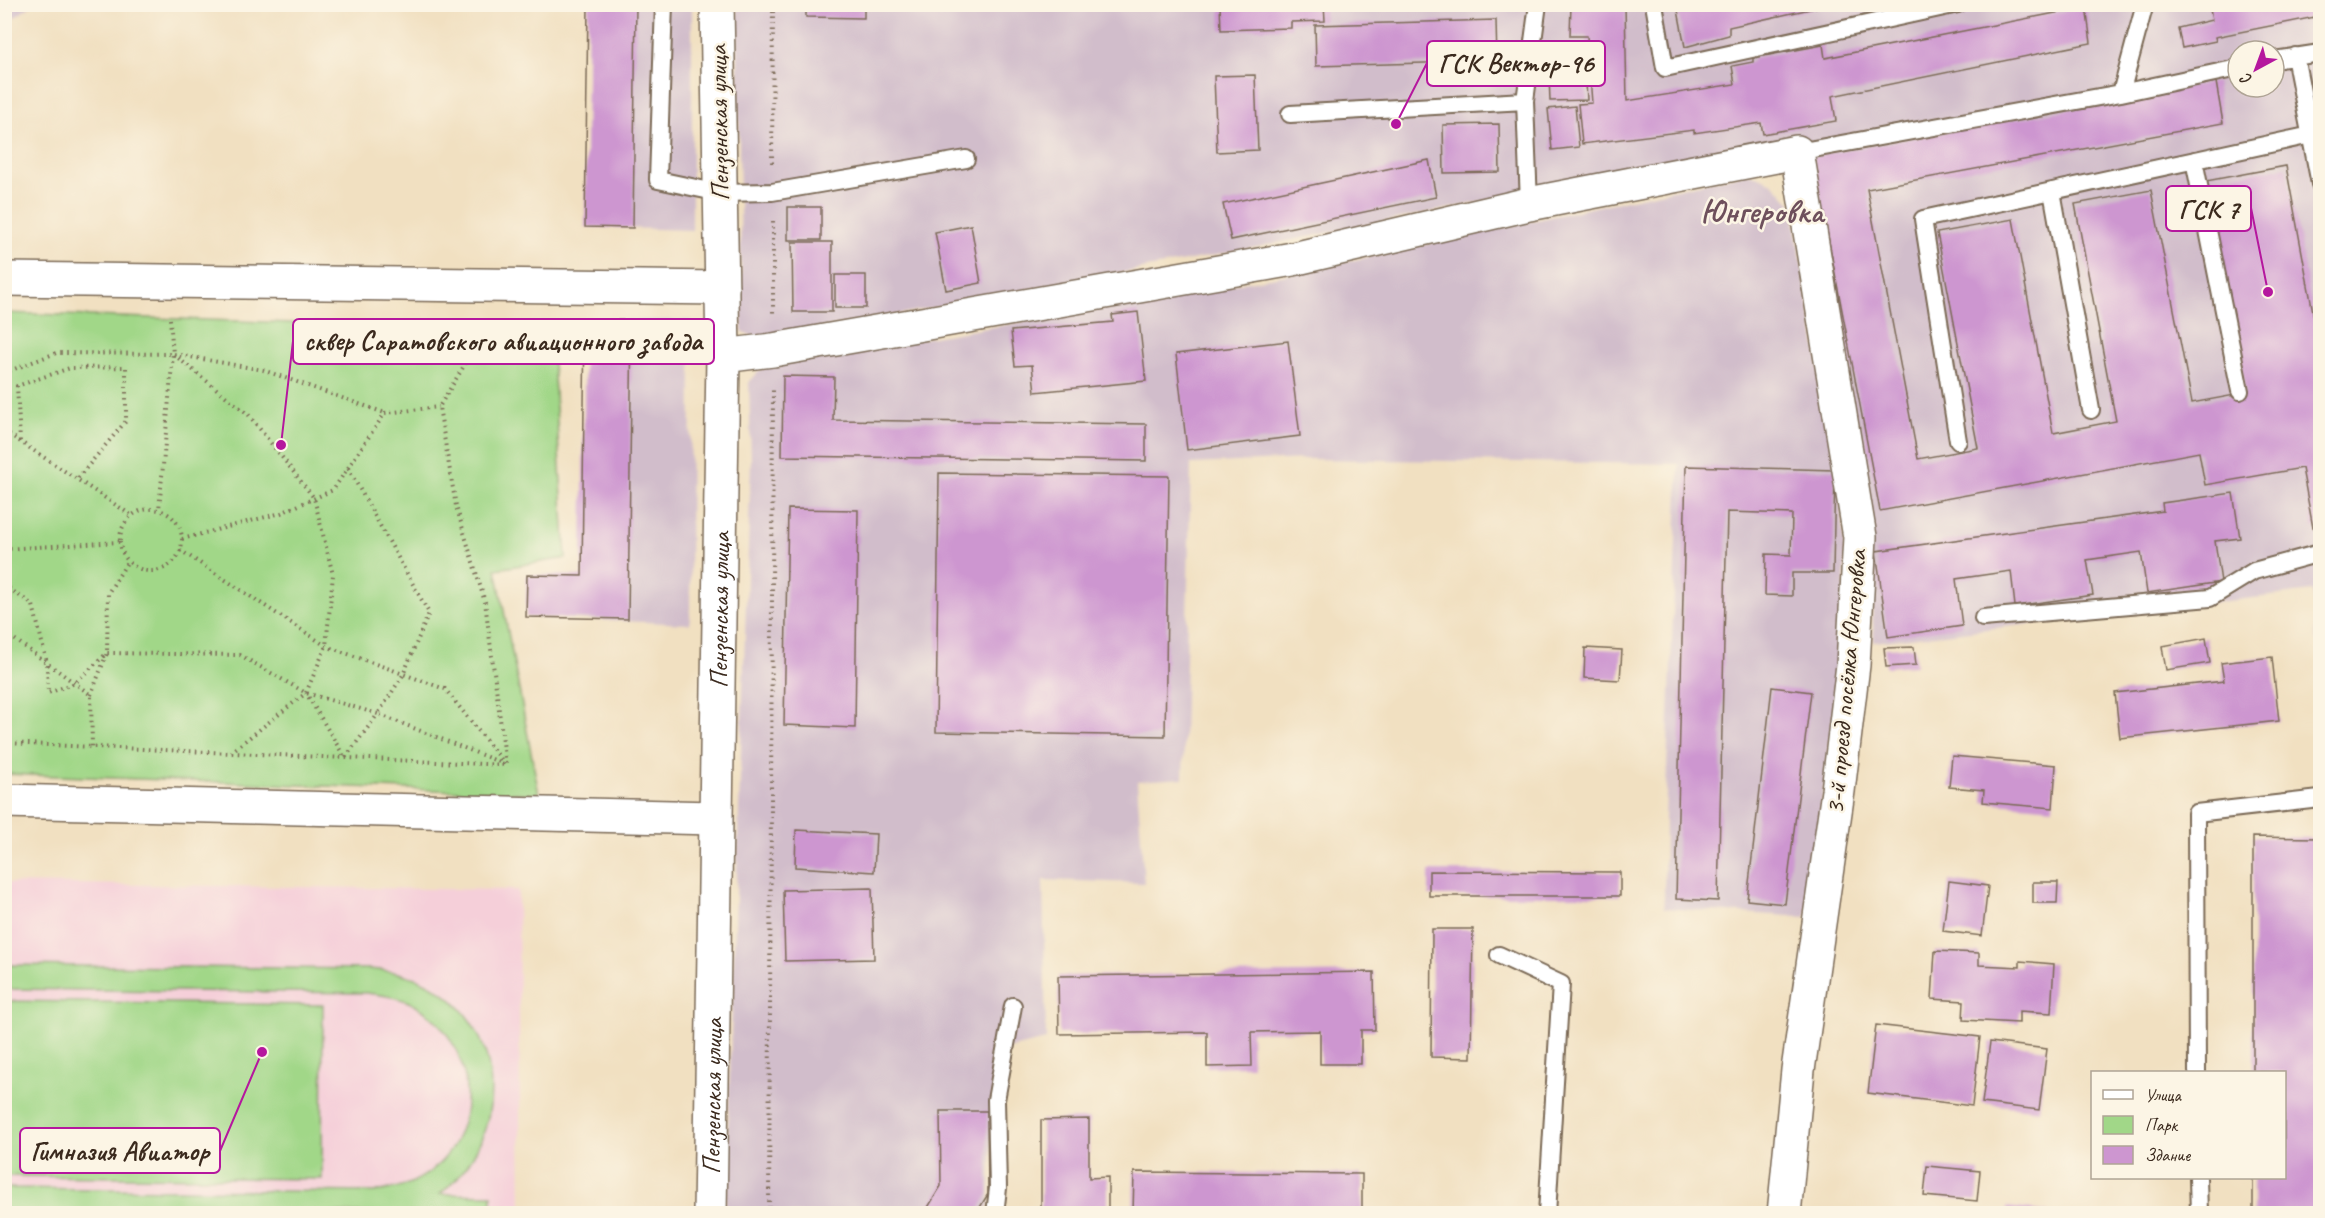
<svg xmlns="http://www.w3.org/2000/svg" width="2325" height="1218" font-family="Caveat,sans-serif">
<rect width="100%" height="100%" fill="#fcf5e5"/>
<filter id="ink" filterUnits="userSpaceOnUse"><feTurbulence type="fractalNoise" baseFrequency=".0167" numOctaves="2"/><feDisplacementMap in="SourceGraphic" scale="12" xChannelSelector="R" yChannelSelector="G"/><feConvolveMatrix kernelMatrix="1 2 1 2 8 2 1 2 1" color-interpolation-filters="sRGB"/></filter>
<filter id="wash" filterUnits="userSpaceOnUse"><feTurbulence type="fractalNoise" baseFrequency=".008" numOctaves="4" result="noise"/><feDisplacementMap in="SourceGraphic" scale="24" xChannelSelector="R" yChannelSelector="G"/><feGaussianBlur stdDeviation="1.35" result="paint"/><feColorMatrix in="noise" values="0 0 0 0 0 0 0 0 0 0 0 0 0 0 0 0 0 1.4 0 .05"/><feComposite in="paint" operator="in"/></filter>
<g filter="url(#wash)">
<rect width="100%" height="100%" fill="#f1e0c1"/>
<!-- built -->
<path fill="#f5cfd9" d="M5 883 518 890 521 1213 5 1214Z"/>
<!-- industrial -->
<path fill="#d1bdcb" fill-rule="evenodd" d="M5 4H32V5L5 24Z
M588 5H692V230L585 227Z
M737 5H2320V640L2316 641 2313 591 1874 642 1869 554 1805 143 1585 181 1212 256 760 340 742 331ZM2238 51H2274V87H2238Z
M1749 173 1773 183 1791 203 1837 466 1845 555 1843 646 1806 917 1664 908 1665 817 1679 464 1307 459 1191 464 1183 778 1137 781 1144 883 1043 880 1046 1040 995 1052 989 1205 984 1213 725 1214 751 460 749 381 766 365 1148 301 1296 273Z
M585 320H691L690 624 526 617 527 575 582 576Z"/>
<!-- green -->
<path fill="#a1d788" stroke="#6e8053" stroke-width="1.5" d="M5 313 551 332 566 558 496 569 539 794 5 774Z
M5 965 369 969C386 970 402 973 418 979 509 1017 513 1138 440 1194L492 1195V1213H5V1188L374 1192C388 1190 400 1188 413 1182 488 1146 481 1039 411 1003 397 996 381 995 367 993L5 989Z
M5 1001 323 1005 322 1179 5 1176Z"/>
<g id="blocks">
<!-- building -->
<path fill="#cd96d0" d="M588 4H636L633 228 585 227Z
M806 4H864V18L806 17Z
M1220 4H1324L1325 21 1291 22V28L1221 30Z
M1571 4H1625L1627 101 1735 84 1732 66 1753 62V58L1823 45 1825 58 2086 7 2091 43 1832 96 1836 121 1763 134 1761 123 1694 133V130L1582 144 1578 104 1592 103 1587 36H1570Z
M2209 4H2320V16L2215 37 2216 41 2182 48 2178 28 2212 20Z
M1677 5H1828L1729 27V35L1685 47Z
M1496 20 1497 61 1316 66 1315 25Z
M1584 47 1587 100 1550 101 1548 49Z
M1255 75 1258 150 1217 152 1214 76Z
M2216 82 2223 123 1867 189 1918 459 1978 448 1937 233 2013 219 2053 433 2116 421 2075 204 2151 190 2192 403 2246 393 2206 181 2286 166 2320 350V526L2313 528 2302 468 2205 485 2199 452 1880 511 1813 157Z
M1575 106 1579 147 1552 150 1548 109Z
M1499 124 1500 172 1444 173 1443 125Z
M1429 160 1436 197 1231 240 1223 204Z
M788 207H821V240H788Z
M971 225 981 283 946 290 935 232Z
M792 242H832V312H793Z
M835 275H866V308H835Z
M1138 312 1146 381 1035 392 1032 365 1015 366 1011 331 1113 322 1112 315Z
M585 320H632L628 619 526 617 527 575 582 576Z
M1288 341 1300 436 1187 450 1176 354Z
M783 376 834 377 833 420 1146 424V461L782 456Z
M1686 466 1835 470 1833 573H1792V596L1765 595 1766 554 1791 555 1792 514 1727 512 1718 901 1676 899Z
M939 473 1169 476 1165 736 936 732Z
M2233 493 2240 538 2215 541 2221 582 2147 593 2141 552 2087 560 2093 595 2015 606 2011 571 1956 579 1962 626 1888 637 1876 551 2163 511 2162 503Z
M788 509 858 510 855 728 784 725Z
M2206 638 2210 663 2166 670 2162 646Z
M1914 647 1916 665 1886 667 1884 648Z
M1585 648 1622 650 1620 680 1584 678Z
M2272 657 2279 721 2120 738 2115 693 2224 681 2221 663Z
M1772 687 1811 692 1785 904 1747 900Z
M1952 756 2056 765 2053 808 1983 802 1984 790 1949 787Z
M796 830 876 834 874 872 795 867Z
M2253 837 2320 838V1214H2253V1178H2284V1072H2253Z
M1429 871 1620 872V896H1429Z
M1949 881 1988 886 1982 936 1943 931Z
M2033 882H2058L2057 903H2033Z
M872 888 874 959 785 961 783 890Z
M1432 929H1473L1471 1058 1431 1057Z
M1935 951 1979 953V965L2020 967V961L2054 964 2051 1013 2019 1011V1023L1963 1020 1964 1001 1932 999Z
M1374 972 1375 1030H1361V1064H1320V1031L1251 1032 1252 1066 1207 1067V1032L1059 1034 1058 976Z
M1876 1025 1980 1037 1972 1106 1868 1093Z
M1990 1042 2047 1049 2039 1110 1982 1103Z
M940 1111H987L988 1194 976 1214H924L941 1186Z
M1089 1119V1178L1108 1177V1214H1041V1120Z
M1927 1166 1980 1171 1977 1201 1924 1196Z
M1134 1172 1362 1174V1214H1133Z
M2007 1207 2048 1212V1214H2007Z"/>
</g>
</g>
<g filter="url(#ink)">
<use href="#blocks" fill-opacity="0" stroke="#7b6a57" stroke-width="1.5"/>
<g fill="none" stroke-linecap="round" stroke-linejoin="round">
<defs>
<path id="lane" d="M664 4 658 180 720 193 772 192 966 159
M1654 4 1665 68 1958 4
M2295 56 2320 184
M2274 60 2320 53
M2121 93 2145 4
M1290 114 1525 101
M1797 152 2121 93 2238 68
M2194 160 2240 391
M2052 191 2091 410
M1529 204 1525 101 1538 4
M1958 441 1923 219 2311 135
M1983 618 2210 598 2254 571 2320 553
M1499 955 1561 984 1547 1214
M2197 1072 2196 813 2320 799
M2198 1178 2199 1214
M995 1214 998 1188 996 1100 1013 1006"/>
<path id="street" d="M4 279 722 288
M723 356 773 350 1293 259 1529 204 1797 152 1860 537 1853 665 1838 791 1798 1070 1784 1214
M4 801 715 818"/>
<g id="secondary">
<path id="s1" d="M710 1214 723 356 717 4"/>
</g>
</defs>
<!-- lane casing -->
<use href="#lane" stroke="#7b6a57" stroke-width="20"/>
<!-- street casing -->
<use href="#street" stroke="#7b6a57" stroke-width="36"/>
<!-- secondary casing -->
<use href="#secondary" stroke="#7b6a57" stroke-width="36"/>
<!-- path -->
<path stroke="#7b6a57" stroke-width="4" stroke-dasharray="1.5 4.5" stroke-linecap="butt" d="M772 163 773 4
M773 221V313
M170 319 173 354 248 414 314 498 333 575 326 646 306 693 231 752
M174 354 263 370 385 413
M4 373 56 353 173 354 159 510
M4 431 131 515
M20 441 17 386 70 368 126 367V421L77 479
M348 468 429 613 403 675 378 714 502 763
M120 540a31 31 0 1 1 62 0a31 31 0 1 1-62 0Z
M182 539 281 513 333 490 385 413 439 407
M4 549 119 542
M180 550 326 646 445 689 505 764
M4 585 33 605 47 663 48 693 75 683 107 653 240 655 306 693 378 714 345 758 306 693
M4 636H10L91 695 92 747
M91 695 107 653 108 593 128 561
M4 743 506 765 485 602 456 506 439 407 490 323
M769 1214 773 389"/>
<!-- lane -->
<use href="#lane" stroke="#fff" stroke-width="16"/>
<!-- street -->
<use href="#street" stroke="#fff" stroke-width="33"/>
<!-- secondary -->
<use href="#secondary" stroke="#fff" stroke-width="33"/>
</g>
</g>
<g text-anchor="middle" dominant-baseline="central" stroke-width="5" stroke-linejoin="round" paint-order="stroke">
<!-- street labels -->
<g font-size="26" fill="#3b2a1e" stroke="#fcf5e5">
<text transform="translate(719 123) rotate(-91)">Пензенская улица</text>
<text stroke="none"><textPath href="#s1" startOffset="604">Пензенская улица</textPath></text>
<text transform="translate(1846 682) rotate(-85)">3-й проезд посёлка Юнгеровка</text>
<text stroke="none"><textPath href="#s1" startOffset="118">Пензенская улица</textPath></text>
</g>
<!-- district labels -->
<g font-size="32" font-weight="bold" fill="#6e505c" stroke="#fcf5e5">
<text x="1762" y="211">Юнгеровка</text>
</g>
</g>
<!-- callouts -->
<path fill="none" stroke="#b5179e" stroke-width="2" d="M1396 124L1427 63M2268 292L2251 208M281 445L293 341M262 1052L220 1151"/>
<g fill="#b5179e" stroke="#fcf5e5" stroke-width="2">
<circle cx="1396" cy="124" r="6"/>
<circle cx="2268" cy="292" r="6"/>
<circle cx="281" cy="445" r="6"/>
<circle cx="262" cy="1052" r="6"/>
</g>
<g fill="#fcf5e5" stroke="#b5179e" stroke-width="2">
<rect x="1427" y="41" width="178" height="45" rx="6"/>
<rect x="2166" y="186" width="85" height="45" rx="6"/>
<rect x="293" y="319" width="421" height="45" rx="6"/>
<rect x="20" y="1128" width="200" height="45" rx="6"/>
</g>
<g font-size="27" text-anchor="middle" font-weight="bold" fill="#3b2a1e">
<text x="1516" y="72">ГСК Вектор-96</text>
<text x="2209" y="218">ГСК 7</text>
<text x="503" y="350">сквер Саратовского авиационного завода</text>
<text x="120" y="1160">Гимназия Авиатор</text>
</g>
<!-- margin -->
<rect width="2325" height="1218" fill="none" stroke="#fcf5e5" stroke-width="24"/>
<!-- legend -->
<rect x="2091" y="1071" width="195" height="108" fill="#fcf5e5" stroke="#afa495" stroke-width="1.5"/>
<rect x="2103" y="1090" width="30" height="9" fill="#ffffff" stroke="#afa495" stroke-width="1.5"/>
<text x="2145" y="1101" font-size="18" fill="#3b2a1e">Улица</text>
<rect x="2103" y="1116" width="30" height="18" fill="#a1d788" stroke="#afa495" stroke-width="1.5"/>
<text x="2145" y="1131" font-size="18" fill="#3b2a1e">Парк</text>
<rect x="2103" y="1146" width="30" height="18" fill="#cd96d0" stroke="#afa495" stroke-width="1.5"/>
<text x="2145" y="1161" font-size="18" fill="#3b2a1e">Здание</text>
<!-- north arrow -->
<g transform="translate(2256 69) rotate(221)"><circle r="28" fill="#fcf5e5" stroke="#afa495" stroke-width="1.5"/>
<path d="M0-4.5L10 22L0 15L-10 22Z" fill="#b5179e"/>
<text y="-9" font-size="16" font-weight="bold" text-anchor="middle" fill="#3b2a1e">С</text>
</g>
</svg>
